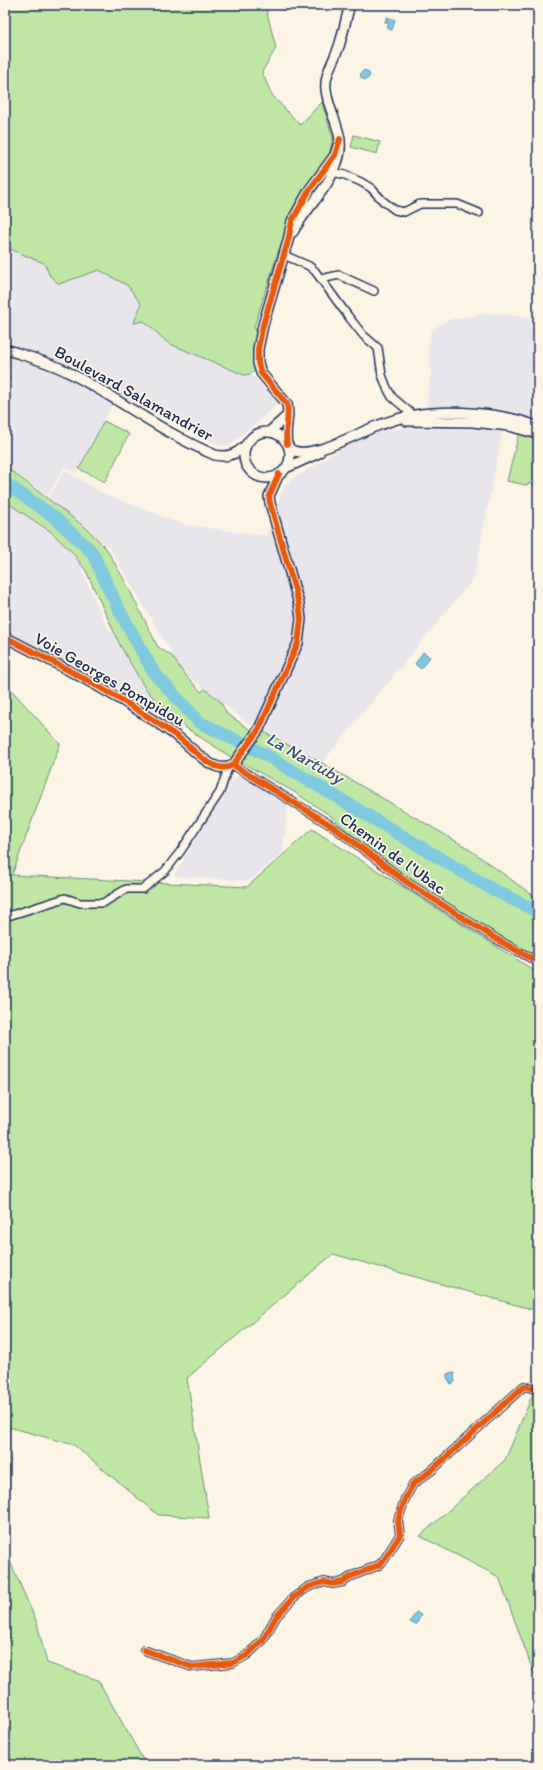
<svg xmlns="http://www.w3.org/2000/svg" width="543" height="1770" font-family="Itim,sans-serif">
<rect width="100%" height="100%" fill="#fcf5e5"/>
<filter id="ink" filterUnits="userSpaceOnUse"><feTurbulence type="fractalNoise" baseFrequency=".025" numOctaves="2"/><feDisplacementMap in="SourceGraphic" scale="8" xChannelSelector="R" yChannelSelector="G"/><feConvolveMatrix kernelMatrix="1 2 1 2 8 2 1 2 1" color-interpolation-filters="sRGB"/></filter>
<g filter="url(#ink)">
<!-- built -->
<path fill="#e8e6ea" d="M5 238 99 266 147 296 150 324 251 374 280 402 232 444 226 446 219 445 118 394 76 473 65 467 47 496 5 465Z
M491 313 538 319V430L503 429 474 578 322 763 246 722 182 671 109 547 48 500 65 470 102 493 182 524 266 536 285 484 335 452 377 431 420 426 421 410 426 408 431 371 428 345 431 331 439 324 451 319Z
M5 501 20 510 78 555 85 578 108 628 173 714 168 721 5 631Z
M239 775 288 803 283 852 249 881 174 876 226 787Z"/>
<!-- green -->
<path fill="#bfe7a3" stroke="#6d8b80" d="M5 5H265L276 48 262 72 272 95 300 125 322 102 333 138 329 155 320 171 297 200 280 246 254 327 256 331 254 353 255 370 251 374 244 375 168 343 144 321 134 323 141 304 128 286 99 270 59 284 50 276 44 263 5 247Z
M354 135 380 142 377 154 351 147Z
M104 421 129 434 105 482 79 469Z
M519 433 538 440V486L530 483 526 485 507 481Z
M5 466 86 528 106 548 127 585 158 647 172 656 182 671 201 692 205 689 220 701 227 714 251 730 264 732 322 763 466 847 538 899V962L408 883 328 814 294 792 243 763 231 757 186 728 164 710 145 688 121 647 86 571 73 553 51 532 5 501Z
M5 683 60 744 12 875 247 887 312 829 538 973V1311L333 1254 187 1378 209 1518 158 1515 74 1445 9 1427V1559L37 1623 47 1663 98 1680 145 1763 152 1765H5Z
M538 1382V1681L537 1682 499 1577 420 1536 505 1460Z"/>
<!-- water -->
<path fill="#80cae1" stroke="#588cad" d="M387 17 395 20 392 30 387 28 389 23 385 22Z
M360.5 75a4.5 4.5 0 1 1 9 0a4.5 4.5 0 1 1-9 0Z
M423 652 430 657 421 669 415 664Z
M452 1372 455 1373 454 1376 455 1382 451 1384 447 1378V1374Z
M416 1612 421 1615 416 1625 410 1622Z"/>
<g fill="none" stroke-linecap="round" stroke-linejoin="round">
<!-- river -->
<path stroke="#80cae1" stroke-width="13" d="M5 483 53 516 92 552 118 608 154 673 199 722 264 754 490 888 538 912"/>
<defs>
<path id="street" d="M329 171 345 175 361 182 371 188 383 201 395 210 404 212 420 204H457L479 213
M284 255 309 266 315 271 348 316 363 335 378 348 382 375 387 388 392 397 413 415
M321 279 339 275 374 291
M233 765 332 826 408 883 498 940 538 962
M5 917 65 898 80 903H103L126 889H143L165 871 180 852 220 792 228 768
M144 1650 192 1667 233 1663 247 1655 263 1640 276 1617 293 1598 308 1587 324 1582 333 1584 343 1582 352 1576 379 1565 384 1560 400 1535 398 1520 405 1499 413 1484 431 1471 524 1386 538 1390"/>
<path id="secondary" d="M293 232C306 208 328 189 337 163 348 134 328 115 326 89 324 73 336 58 340 43 344 30 346 18 350 5
M5 349C26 356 49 362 68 372 118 398 163 433 215 455 228 458 237 454 246 445
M407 421 473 422 509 426 538 434
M269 432 288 415
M244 455a23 23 0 1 1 46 0a23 23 0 1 1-46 0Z
M287 444C284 430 290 417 287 404L261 373 258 363V349L263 325 288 241 292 221 310 189 335 155 340 139
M289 448C305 463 356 434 374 427 387 422 401 417 415 415 449 409 506 413 538 427
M286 468 319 453
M5 637C63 667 122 697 175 735 191 745 213 777 233 765L259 729 298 643 301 619 299 604 270 503 269 496 279 474"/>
</defs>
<!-- street casing -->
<use href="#street" stroke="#1b2f5e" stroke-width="10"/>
<!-- secondary casing -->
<use href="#secondary" stroke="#1b2f5e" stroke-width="12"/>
<!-- street -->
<use href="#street" stroke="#fcf5e5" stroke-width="7"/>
<!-- secondary -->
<use href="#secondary" stroke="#fcf5e5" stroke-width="9"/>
<defs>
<path id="cycleway" d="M287 444C284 430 290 417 287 404L261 373 258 363V349L263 325 288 241 292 221 310 189 335 155 340 139
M5 637C63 667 122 697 175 735 191 745 213 777 233 765L259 729 298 643 301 619 299 604 270 503 269 496 279 474
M233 765 332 826 408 883 498 940 538 962
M144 1650 192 1667 233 1663 247 1655 263 1640 276 1617 293 1598 308 1587 324 1582 333 1584 343 1582 352 1576 379 1565 384 1560 400 1535 398 1520 405 1499 413 1484 431 1471 524 1386 538 1390"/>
</defs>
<!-- cycleway casing -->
<use href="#cycleway" stroke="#fcf5e5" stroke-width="8"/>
<!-- cycleway -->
<use href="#cycleway" stroke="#e8590c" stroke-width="6"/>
</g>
</g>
<g text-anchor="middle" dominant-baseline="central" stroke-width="3.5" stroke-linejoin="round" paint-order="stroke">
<!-- street labels -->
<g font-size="17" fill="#1b2f5e" stroke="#fcf5e5">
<text transform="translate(134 393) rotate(29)">Boulevard Salamandrier</text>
<text transform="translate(110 679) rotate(30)">Voie Georges Pompidou</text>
<text transform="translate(393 853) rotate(36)">Chemin de l'Ubac</text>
</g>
<!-- water labels -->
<g font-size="18" font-style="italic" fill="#34567f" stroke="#fcf5e5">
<text transform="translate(305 758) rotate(30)">La Nartuby</text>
</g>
</g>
<!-- margin -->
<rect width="543" height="1770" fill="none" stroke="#fcf5e5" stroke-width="20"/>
<rect x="10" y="10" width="523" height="1750" fill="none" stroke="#1b2f5e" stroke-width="1.5" filter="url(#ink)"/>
</svg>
